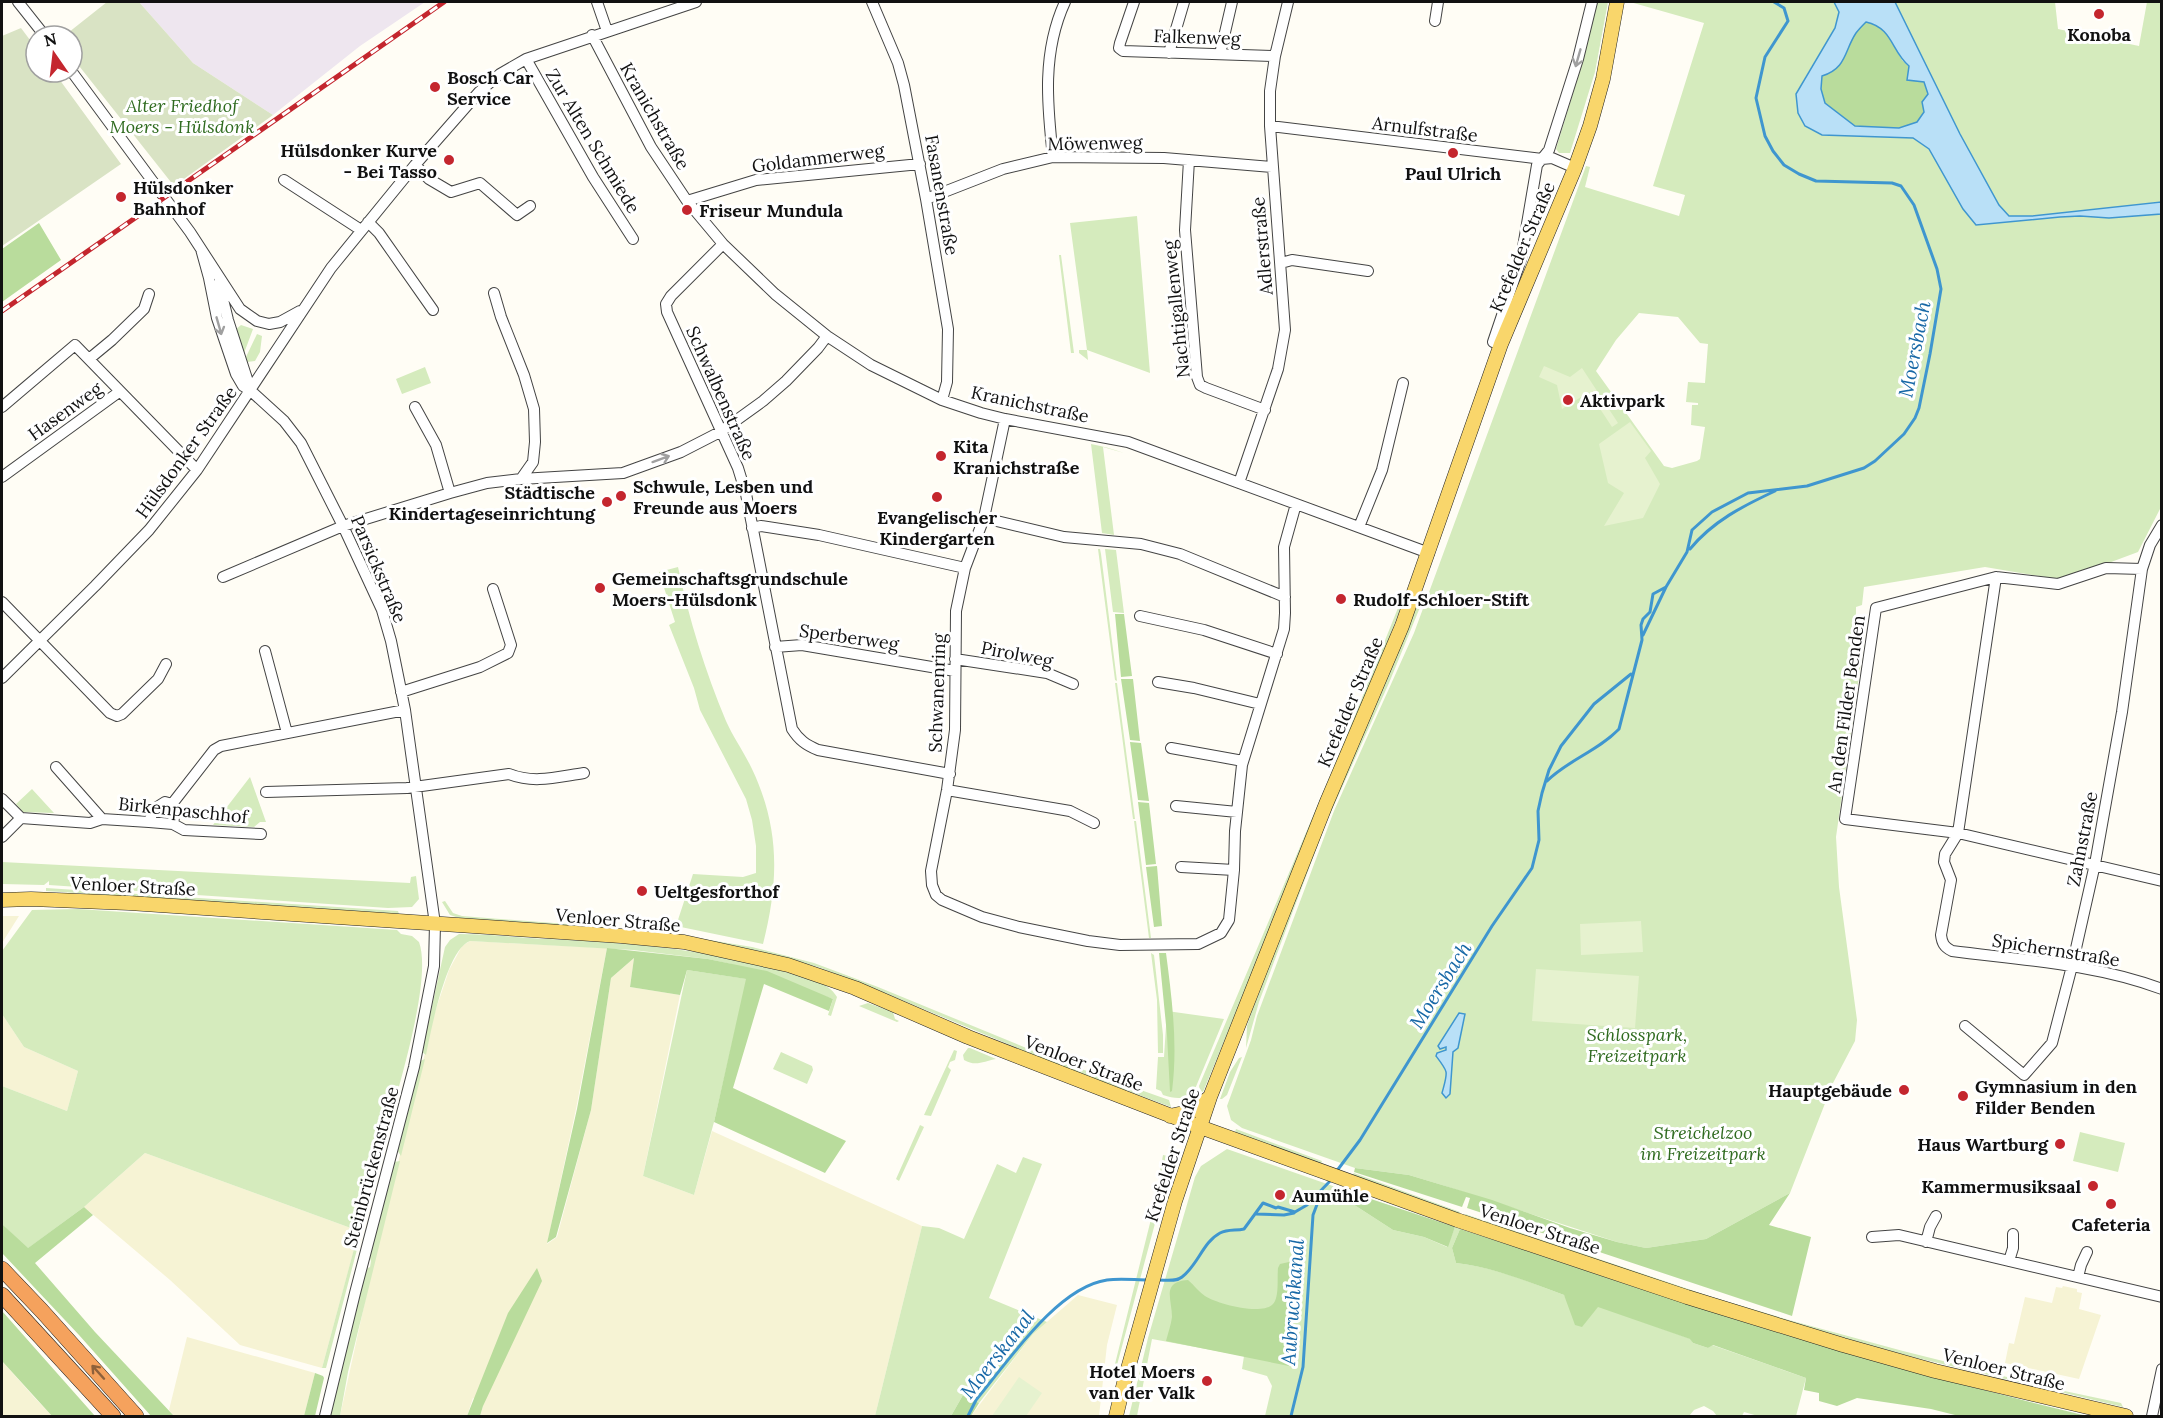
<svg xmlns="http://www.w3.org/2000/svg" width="2163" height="1418" font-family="Lora,serif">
<rect width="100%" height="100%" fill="#fffdf5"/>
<!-- industrial -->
<path fill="#eee6ef" d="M139 2H425L360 46 273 115 193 63Z"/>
<!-- farmland -->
<path fill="#f6f3d4" d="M2 916H19L2 943Z
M470 941 607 948 576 1109 547 1244 557 1237 591 1110 611 978 634 958 630 987 680 995 643 1176 694 1195 712 1131 922 1226 875 1416H480L483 1406 473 1398 467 1416H340L373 1265 435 1012 449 970 462 946Z
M2 1014 24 1047 78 1071 67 1111 2 1086Z
M145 1153 359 1231 322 1368 240 1345 170 1280 84 1207Z
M2063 1286 2077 1289V1292L2082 1293 2079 1309 2101 1315 2079 1379 2005 1363 2009 1343 2014 1344 2025 1297 2052 1303 2056 1287 2062 1288Z
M1078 1295 1117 1305 1107 1345 1099 1416H971L1033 1334Z
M187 1337 315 1373 304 1416H174L169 1410Z
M2 1361 34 1397 52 1416H2Z"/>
<!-- green -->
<path fill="#d5ebbd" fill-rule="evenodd" d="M1597 2H1608L1595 72 1570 153H1559L1556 149 1582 64Z
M1630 2H1834L1839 12 1835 28 1803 81 1822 135 1913 138 1929 149 1976 225 2060 217 2080 216 2109 218 2161 214V507L2138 552 2063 580 1985 567 1864 587 1862 605 1856 607V623L1867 620 1836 837 1839 887 1857 1020 1855 1041 1833 1083 1790 1193 1706 1239 1646 1248 1617 1242 1442 1185 1409 1175 1355 1168 1242 1128 1231 1120 1227 1106 1251 1040 1257 1016 1334 811 1414 633 1586 166 1590 167 1585 187 1679 216 1685 195 1653 186 1704 23ZM1639 313 1678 317 1700 343 1708 344 1705 383 1688 382 1686 402 1698 403V405H1692L1691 425 1705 427 1700 459 1697 461 1672 468 1664 466 1596 371 1616 340Z
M1895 2H2055L2058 29 2139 46 2147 2H2161V202L2032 216H2009L1999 205 1960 134Z
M1137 216 1150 373 1087 350 1088 360 1079 353V350H1087L1070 223Z
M1059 255H1061L1074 353H1071Z
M241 325 253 329 243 356 235 330Z
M257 334 262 336 260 352 255 361 247 362 246 357Z
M425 367 431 383 402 394 396 379Z
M1091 444C1102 446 1113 449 1124 453L1103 447 1114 535 1102 533Z
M1098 549H1100L1101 554 1117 681 1115 680Z
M1105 549 1116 550 1124 613 1113 612Z
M678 567C689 619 705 671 726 721 733 737 744 752 752 769 780 828 779 881 763 944L676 926 693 874 743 877 756 873V846L752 820 746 799 700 710 694 688 669 625 675 622 659 572Z
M1404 593 1406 594 1368 693 1203 1092 1200 1091 1199 1086 1343 745Z
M1420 599 1423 600 1389 683 1326 823 1259 1002 1246 1048 1247 1026 1252 1011 1330 806Z
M1115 683H1117L1135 819H1133Z
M250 777 266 822H260L254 827 213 825Z
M32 789 54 813 23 812 16 804Z
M1134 821H1136L1151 938H1149Z
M2 862 410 883 411 877 416 876 419 899 412 907 388 908 49 885V881L44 885 2 884Z
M46 888 398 911 399 914 46 891Z
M445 901 453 913 462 916 607 927 606 930 459 918 450 915 442 902Z
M78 909 397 930 401 934 412 936 419 942C432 977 401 1078 391 1116 382 1153 372 1190 363 1227H359V1231L145 1153 84 1207 27 1249 2 1224V1086L67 1111 78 1071 24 1047 2 1014V951L32 910Z
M661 932 752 947 814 963 878 987 1053 1059 1169 1100 1171 1107 1058 1065 880 991 818 967 748 949 697 939 662 935Z
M459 934C489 934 520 938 550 939 631 943 710 949 789 973 805 978 828 981 837 997L831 1016 828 1015 833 999 731 964 708 959 633 950 470 941C446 950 431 1031 426 1055L422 1052 445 947 450 940Z
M1151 953 1154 955 1163 1035V1053H1158L1157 1000Z
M687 970 747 979 714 1122 694 1195 643 1176Z
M868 1003 893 1012 895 1019 899 1021 897 1022 859 1006Z
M1167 1011 1224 1019 1195 1089C1186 1101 1176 1099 1163 1095L1161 1091 1156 1089 1158 1057H1164Z
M968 1048H970L996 1059C984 1061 976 1067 964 1060L963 1055Z
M954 1050 957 1051 955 1060 950 1062 948 1067 951 1070 931 1116 924 1115Z
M781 1052 812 1066 813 1070 807 1084 773 1069Z
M1242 1057 1227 1095 1222 1099H1220L1230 1072 1239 1058Z
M425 1059 401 1156 397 1150 420 1061Z
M920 1125 924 1127 899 1181 896 1179Z
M1236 1129 1322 1161 1321 1164 1239 1134 1235 1132Z
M2080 1132 2125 1143 2118 1172 2073 1161Z
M1227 1149 1347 1191 1342 1197 1393 1230 1424 1237 1447 1247 1455 1227 1460 1229 1452 1248 1456 1263C1494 1267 1529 1282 1564 1295L1582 1326 1598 1306 1691 1339 1693 1343 1708 1348 1712 1345 1806 1378 1796 1416H1758L1744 1412 1742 1416H1717L1713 1411 1704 1406 1694 1410 1689 1416H1265L1272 1386 1267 1376 1242 1369 1244 1356 1152 1339 1137 1416H1129L1148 1338 1195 1177 1201 1166Z
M1163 1155 1176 1158 1167 1175 1161 1194H1156Z
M1023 1157 1042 1164 989 1298 1047 1322 1033 1334 979 1403 963 1395 951 1416H875L922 1226 939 1228 964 1239 997 1164 1016 1173Z
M400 1161 348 1372 340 1416H330L366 1269 370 1267 371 1261 369 1257 394 1162Z
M1354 1173 1460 1212 1459 1216 1352 1176Z
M1155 1203 1157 1216 1117 1365 1113 1372Z
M1465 1214 1712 1297 1789 1320 1903 1351 2055 1389 2121 1403 2123 1407 1917 1358 1796 1326 1464 1217Z
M358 1234H361L326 1368H322Z"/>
<!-- forest -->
<path fill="#b9dc9c" d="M1866 22 1876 24 1888 35 1902 60 1924 81 1928 94 1924 112 1917 122 1899 128 1855 126 1825 103 1821 89 1822 76C1847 68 1844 50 1856 33 1859 29 1863 25 1866 22Z
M39 223 61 260 2 302V249Z
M1115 614H1124L1132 676 1121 677Z
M1121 679H1133L1140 741 1130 740Z
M1130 742 1141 743 1149 801 1138 800Z
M1138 802 1149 803 1156 864 1146 865Z
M1157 866 1162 926 1154 927 1146 867Z
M607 948 708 959 767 971 833 999 829 1011 764 984 733 1088 846 1141 825 1173 714 1122 746 979 687 970 680 995 630 987 634 958 611 978 591 1110 556 1237 547 1243 577 1109Z
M1159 953H1166C1172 999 1178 1045 1172 1091L1170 1092 1167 1035Z
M1355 1168 1409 1175 1492 1200 1570 1228 1617 1242 1646 1248 1706 1239 1790 1193 1769 1225 1811 1237 1792 1316 1467 1208 1470 1198 1466 1197 1462 1207 1354 1172Z
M1347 1191 1455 1227 1448 1247 1424 1237 1393 1230 1342 1197Z
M84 1207 93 1215 35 1263 95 1332 174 1416H151L79 1335 2 1253V1224L28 1248Z
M1460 1229C1535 1253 1609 1279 1684 1303 1817 1346 1951 1383 2087 1416H1959L1931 1409 1857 1398 1837 1406 1819 1401V1393L1804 1390 1806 1378 1713 1345 1708 1348 1693 1343 1690 1339 1598 1307 1582 1327 1575 1325 1564 1295C1528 1282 1493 1267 1456 1263L1452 1248Z
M1289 1262 1293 1263 1296 1270 1293 1328 1289 1366 1166 1341C1168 1333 1171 1325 1172 1317 1172 1299 1161 1282 1188 1280 1194 1285 1199 1292 1205 1296 1217 1304 1268 1318 1275 1301 1279 1292 1277 1278 1278 1268L1280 1264Z
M537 1268 542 1281 483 1406 480 1416H467L508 1313Z
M2 1311 95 1416H52L2 1361Z
M315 1373 323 1376 324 1378 315 1416H304Z
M963 1395 979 1403 971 1416H951Z"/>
<!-- cemetery -->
<path fill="#d9e3c4" d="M107 2H139L193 63 273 115 174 186 72 57V36H64Z
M21 28 36 48V72H54L121 164 2 246V36Z"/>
<!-- pitch -->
<path fill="#e6f2cf" d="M1544 366 1570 377 1582 368 1618 423 1612 427 1589 392 1562 409 1557 385 1539 377Z
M1630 422 1651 451 1645 458 1660 484 1643 518 1604 526 1624 493 1608 483 1599 444Z
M1641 921 1643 952 1581 955 1580 924Z
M1536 969 1639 976 1635 1028 1532 1021Z
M1019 1377 1042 1393 1026 1416H992Z"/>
<!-- water -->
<path fill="#b9e0f7" stroke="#3f96cf" stroke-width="1.5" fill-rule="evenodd" d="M1834 2H1895L1960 134 1999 205 2009 216H2032L2161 202V214L2109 218 2080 216 2060 217 1976 225 1963 209 1929 149 1913 138 1822 135 1805 126 1798 113 1796 94 1835 28 1839 12ZM1866 22C1893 28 1891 51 1909 66L1907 80 1924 82 1928 94 1922 102 1924 112 1917 122 1899 128 1855 126 1825 103 1821 89 1822 76C1847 68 1844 51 1856 33 1859 29 1863 25 1866 22Z
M1459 1013 1465 1014 1458 1048 1453 1052 1450 1094 1446 1098 1442 1093C1448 1071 1449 1073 1436 1056L1437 1053 1446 1050V1047L1440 1049 1438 1046Z"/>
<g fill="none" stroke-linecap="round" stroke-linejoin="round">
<!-- stream -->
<path stroke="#3f96cf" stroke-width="3" d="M1690 549C1713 521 1743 506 1775 491
M1643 635 1666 587
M1547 781C1568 760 1598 751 1619 729L1642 640 1641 625 1643 619 1650 612 1653 594 1666 587 1687 552 1692 530 1712 512 1748 493 1807 486 1864 468 1875 461 1904 434 1915 418 1919 408 1930 354 1941 289 1937 269 1914 205 1901 186 1892 183 1816 181 1799 174 1784 165 1773 151 1765 136 1756 98 1765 57 1788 21 1784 8 1774 2
M1336 1172 1360 1140 1492 926 1532 868 1539 840 1538 811 1542 793 1549 770 1561 746 1594 704 1631 674
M1256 1214 1284 1215 1294 1213
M1159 1280C1166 1280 1176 1282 1182 1277 1198 1265 1203 1242 1220 1233 1228 1229 1236 1231 1244 1229L1263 1203 1276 1208 1278 1207 1295 1212 1307 1205 1331 1180
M968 1416 976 1400C1007 1363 1057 1287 1107 1280 1120 1278 1135 1280 1149 1280
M1291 1416 1303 1367 1313 1215 1321 1194"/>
<defs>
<path id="minor" d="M18 2 45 36
M597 2 607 31
M872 2 898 63 904 85 926 199 948 329 947 382 942 400
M1134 2 1120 43 1119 48 1123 51 1275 56
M1435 21 1438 2
M592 35 651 147 687 201 723 244 775 294 827 336 871 365 942 400 981 413 1005 419 1128 442 1429 553
M1169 53 1184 2
M1220 54 1232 2
M526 59 593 177 633 239
M72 72 190 232 240 309 257 321 269 324 280 322 300 311
M1270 126 1542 159 1552 158 1575 168
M1053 157C1047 104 1042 52 1065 2
M1189 160 1185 230 1197 377 1200 385 1206 388 1265 410
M415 165 429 179 451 192 480 183 517 215 530 206
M284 180 361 230
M926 199 1003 169 1053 157 1164 158 1272 167
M687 201 756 180 920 164
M368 222 379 233 433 310
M723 244 671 296 666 304 667 312 738 468 746 494 792 729C799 740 806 745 818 750L950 774
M201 249 209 278 217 318 236 374 243 386 251 391 284 421 301 443 343 526 382 610 391 641 405 710 435 924 434 966 414 1067 355 1293 325 1416
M1281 263 1292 260 1368 271
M219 283 228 320 251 391
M494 293 501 317 524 375 534 409 535 442 533 462 521 479
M1493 342 1521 259 1537 165 1549 150 1578 59 1592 2
M89 359 112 340 144 309 149 294
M2 407 75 345 197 470
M415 407 436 445 450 493
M1005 419 984 518 965 568 956 611 955 730 947 790 931 871 932 885 936 895 942 900 982 917 1019 927 1088 941 1120 945 1198 944 1221 933 1229 920 1234 870 1235 831 1242 765 1284 629 1285 613 1284 547 1296 504
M2 477 119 392
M1239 483 1278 369 1285 330 1270 126V91L1275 56 1288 2
M984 518 1064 537 1141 544 1180 554 1285 597
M1359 527 1382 470 1403 383
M752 528 761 526 819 535 965 568
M2142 569 2106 568 2058 584 1996 577 1876 608 1845 819 1958 833 2162 881
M223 577 343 526 450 493 487 483 521 479 623 473 681 452 720 432 763 401 786 381 818 348 827 336
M1996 577 1958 833 1945 854 1944 862 1951 880 1941 935C1942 943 1944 947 1952 951 2022 960 2095 964 2162 989
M2 602 110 713 117 716 122 714 158 679 166 664
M1140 616 1204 630 1277 654
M775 647 802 645 955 671
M265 651 287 733
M955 659 1047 673 1073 684
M2 678 95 586 149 530 197 470 331 268 415 165 479 92 500 74 526 59 696 2
M1158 682 1194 688 1260 704
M401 692 480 667 508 653 511 645 493 589
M1171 748 1243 761
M56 767 102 819
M947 790 1070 811 1094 823
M266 792 407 788 509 774C534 784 557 777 584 773
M2 799 21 818 90 823 102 819 149 822 173 824 184 830 261 834
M172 804 214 750 221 746 405 710
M1176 806 1237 812
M149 822 154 809 165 802 172 804 175 809 173 824
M2 837 21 818
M1181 867 1234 870
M1965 1026 2024 1075 2052 1043 2072 966 2095 864 2122 712 2142 569 2150 545 2162 525
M1872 1237 1899 1235 2162 1297
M1926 1242 1930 1227 1936 1216
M2009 1261 2013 1248V1234
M2078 1277 2081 1265 2087 1252
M2152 1416 2162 1369"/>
<path id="major" d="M2 900 31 899 129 903 621 936 684 942 788 965 855 988 968 1037 1200 1127 1457 1220 1687 1297 1843 1345 1935 1371 2126 1416
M1170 1116 1192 1111 1210 1097
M1116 1416 1124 1383 1175 1201 1210 1097 1326 804 1402 626 1501 344 1575 168 1590 126 1603 79 1617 2"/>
<path id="highway" d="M2 1269 42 1311 136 1416
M2 1295 113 1416"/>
</defs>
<!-- minor casing -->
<use href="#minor" stroke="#444" stroke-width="12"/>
<!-- major casing -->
<use href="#major" stroke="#222" stroke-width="15"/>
<!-- highway casing -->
<use href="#highway" stroke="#222" stroke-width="16"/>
<!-- minor -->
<use href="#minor" stroke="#fff" stroke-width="10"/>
<!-- major -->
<use href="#major" stroke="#f9d66b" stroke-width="14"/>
<!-- highway -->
<use href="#highway" stroke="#f5a25d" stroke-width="15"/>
<defs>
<path id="rail" d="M2 311 444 2"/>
</defs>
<!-- rail casing -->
<use href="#rail" stroke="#c4262e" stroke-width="5"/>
<!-- rail -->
<use href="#rail" stroke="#fff" stroke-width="3" stroke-dasharray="9" stroke-linecap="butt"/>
</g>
<!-- one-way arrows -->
<defs><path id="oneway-shaft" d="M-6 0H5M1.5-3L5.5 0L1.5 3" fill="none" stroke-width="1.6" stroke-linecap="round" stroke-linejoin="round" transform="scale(1.5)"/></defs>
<g stroke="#a0a0a0">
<use href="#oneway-shaft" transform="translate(1578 58) rotate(106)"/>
<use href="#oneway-shaft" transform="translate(219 326) rotate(74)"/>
<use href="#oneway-shaft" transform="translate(661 459) rotate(-20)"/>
</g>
<use stroke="#8e613b" href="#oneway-shaft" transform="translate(98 1372) rotate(-132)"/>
<!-- markers -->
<g fill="#c4262e" stroke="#fff" stroke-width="2">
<circle cx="2099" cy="14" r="6"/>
<circle cx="435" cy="87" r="6"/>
<circle cx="1453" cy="153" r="6"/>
<circle cx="449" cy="160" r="6"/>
<circle cx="121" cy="197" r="6"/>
<circle cx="687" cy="210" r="6"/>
<circle cx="1568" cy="400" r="6"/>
<circle cx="941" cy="456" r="6"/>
<circle cx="621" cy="496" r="6"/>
<circle cx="937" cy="497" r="6"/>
<circle cx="607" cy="502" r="6"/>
<circle cx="600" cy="588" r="6"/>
<circle cx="1341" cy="599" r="6"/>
<circle cx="642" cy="891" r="6"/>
<circle cx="1904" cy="1090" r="6"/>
<circle cx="1963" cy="1096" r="6"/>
<circle cx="2060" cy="1144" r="6"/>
<circle cx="2093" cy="1186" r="6"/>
<circle cx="1280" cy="1195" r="6"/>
<circle cx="2111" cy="1204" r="6"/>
<circle cx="1207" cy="1381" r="6"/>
</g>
<g text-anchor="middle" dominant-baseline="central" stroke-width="6" stroke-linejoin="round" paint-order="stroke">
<!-- poi labels -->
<g font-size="18" font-weight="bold" fill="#111" stroke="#fff" text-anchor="start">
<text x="2099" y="34" text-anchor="middle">Konoba</text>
<text x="447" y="77">Bosch Car<tspan x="447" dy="21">Service</tspan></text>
<text x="437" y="150" text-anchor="end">Hülsdonker Kurve<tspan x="437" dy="21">- Bei Tasso</tspan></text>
<text x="1453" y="173" text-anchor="middle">Paul Ulrich</text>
<text x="133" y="187">Hülsdonker<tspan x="133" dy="21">Bahnhof</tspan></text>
<text x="699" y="210">Friseur Mundula</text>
<text x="1580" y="400">Aktivpark</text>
<text x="953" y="446">Kita<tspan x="953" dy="21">Kranichstraße</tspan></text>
<text x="633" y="486">Schwule, Lesben und<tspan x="633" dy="21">Freunde aus Moers</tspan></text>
<text x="595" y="492" text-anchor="end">Städtische<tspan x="595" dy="21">Kindertageseinrichtung</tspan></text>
<text x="937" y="517" text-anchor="middle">Evangelischer<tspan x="937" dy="21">Kindergarten</tspan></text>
<text x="612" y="578">Gemeinschaftsgrundschule<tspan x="612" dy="21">Moers-Hülsdonk</tspan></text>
<text x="1353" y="599">Rudolf-Schloer-Stift</text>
<text x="654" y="891">Ueltgesforthof</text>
<text x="1975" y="1086">Gymnasium in den<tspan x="1975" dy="21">Filder Benden</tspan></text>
<text x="1892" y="1090" text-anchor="end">Hauptgebäude</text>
<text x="2048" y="1144" text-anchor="end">Haus Wartburg</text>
<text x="2081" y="1186" text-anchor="end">Kammermusiksaal</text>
<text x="1292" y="1195">Aumühle</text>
<text x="2111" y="1224" text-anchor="middle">Cafeteria</text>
<text x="1195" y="1371" text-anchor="end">Hotel Moers<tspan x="1195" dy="21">van der Valk</tspan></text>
</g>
<!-- street labels -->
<g font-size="18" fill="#111" stroke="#fff">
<text transform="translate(1197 37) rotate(2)">Falkenweg</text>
<text transform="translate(655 116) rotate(60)">Kranichstraße</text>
<text transform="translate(1425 129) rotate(7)">Arnulfstraße</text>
<text transform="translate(593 141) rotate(59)">Zur Alten Schmiede</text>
<text transform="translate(1095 143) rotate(-1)">Möwenweg</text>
<text transform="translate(818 158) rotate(-7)">Goldammerweg</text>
<text transform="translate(942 195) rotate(80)">Fasanenstraße</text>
<text transform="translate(1262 246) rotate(-95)">Adlerstraße</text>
<text transform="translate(1522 247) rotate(-67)">Krefelder Straße</text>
<text transform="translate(1176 309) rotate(-96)">Nachtigallenweg</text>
<text transform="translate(721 393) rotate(66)">Schwalbenstraße</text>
<text transform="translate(1030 404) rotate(12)">Kranichstraße</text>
<text transform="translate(65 411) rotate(-36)">Hasenweg</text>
<text transform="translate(186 452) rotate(-54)">Hülsdonker Straße</text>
<text transform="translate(379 569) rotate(67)">Parsickstraße</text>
<text transform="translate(849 637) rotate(8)">Sperberweg</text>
<text transform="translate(1017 654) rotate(11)">Pirolweg</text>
<text transform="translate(937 693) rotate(-88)">Schwanenring</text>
<text transform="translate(1350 702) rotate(-67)">Krefelder Straße</text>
<text transform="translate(1846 704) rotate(-82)">An den Filder Benden</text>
<text transform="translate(183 810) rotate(6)">Birkenpaschhof</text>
<text transform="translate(2082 839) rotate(-79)">Zahnstraße</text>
<text transform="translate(133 886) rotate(3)">Venloer Straße</text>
<text transform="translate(618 920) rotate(5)">Venloer Straße</text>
<text transform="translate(2056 950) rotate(9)">Spichernstraße</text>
<text transform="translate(1084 1063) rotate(21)">Venloer Straße</text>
<text transform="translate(1172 1155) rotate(-72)">Krefelder Straße</text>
<text transform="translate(371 1167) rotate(-75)">Steinbrückenstraße</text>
<text transform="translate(1540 1229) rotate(18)">Venloer Straße</text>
<text transform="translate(2004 1369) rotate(14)">Venloer Straße</text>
</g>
<!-- park labels -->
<g font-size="18" font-style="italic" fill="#2f6b1f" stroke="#fff">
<text x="182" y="105">Alter Friedhof<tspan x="182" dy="21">Moers - Hülsdonk</tspan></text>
<text x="1637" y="1034">Schlosspark,<tspan x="1637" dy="21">Freizeitpark</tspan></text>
<text x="1703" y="1132">Streichelzoo<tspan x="1703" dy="21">im Freizeitpark</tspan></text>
</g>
<!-- water labels -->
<g font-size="20" font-style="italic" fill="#1768a6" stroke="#fff">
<text transform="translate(1914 349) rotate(-79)">Moersbach</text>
<text transform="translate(1440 985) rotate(-58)">Moersbach</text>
<text transform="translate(1292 1302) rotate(-86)">Aubruchkanal</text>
<text transform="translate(997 1354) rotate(-52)">Moerskanal</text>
</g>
</g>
<!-- border -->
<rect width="2163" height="1418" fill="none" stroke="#111111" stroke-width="6"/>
<!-- north arrow -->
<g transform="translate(54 54) rotate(346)"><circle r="28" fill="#ffffff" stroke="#a0a0a0" stroke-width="1.5"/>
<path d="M0-4.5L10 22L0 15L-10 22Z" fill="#c4262e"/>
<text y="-9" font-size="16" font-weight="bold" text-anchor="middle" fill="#111111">N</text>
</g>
</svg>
